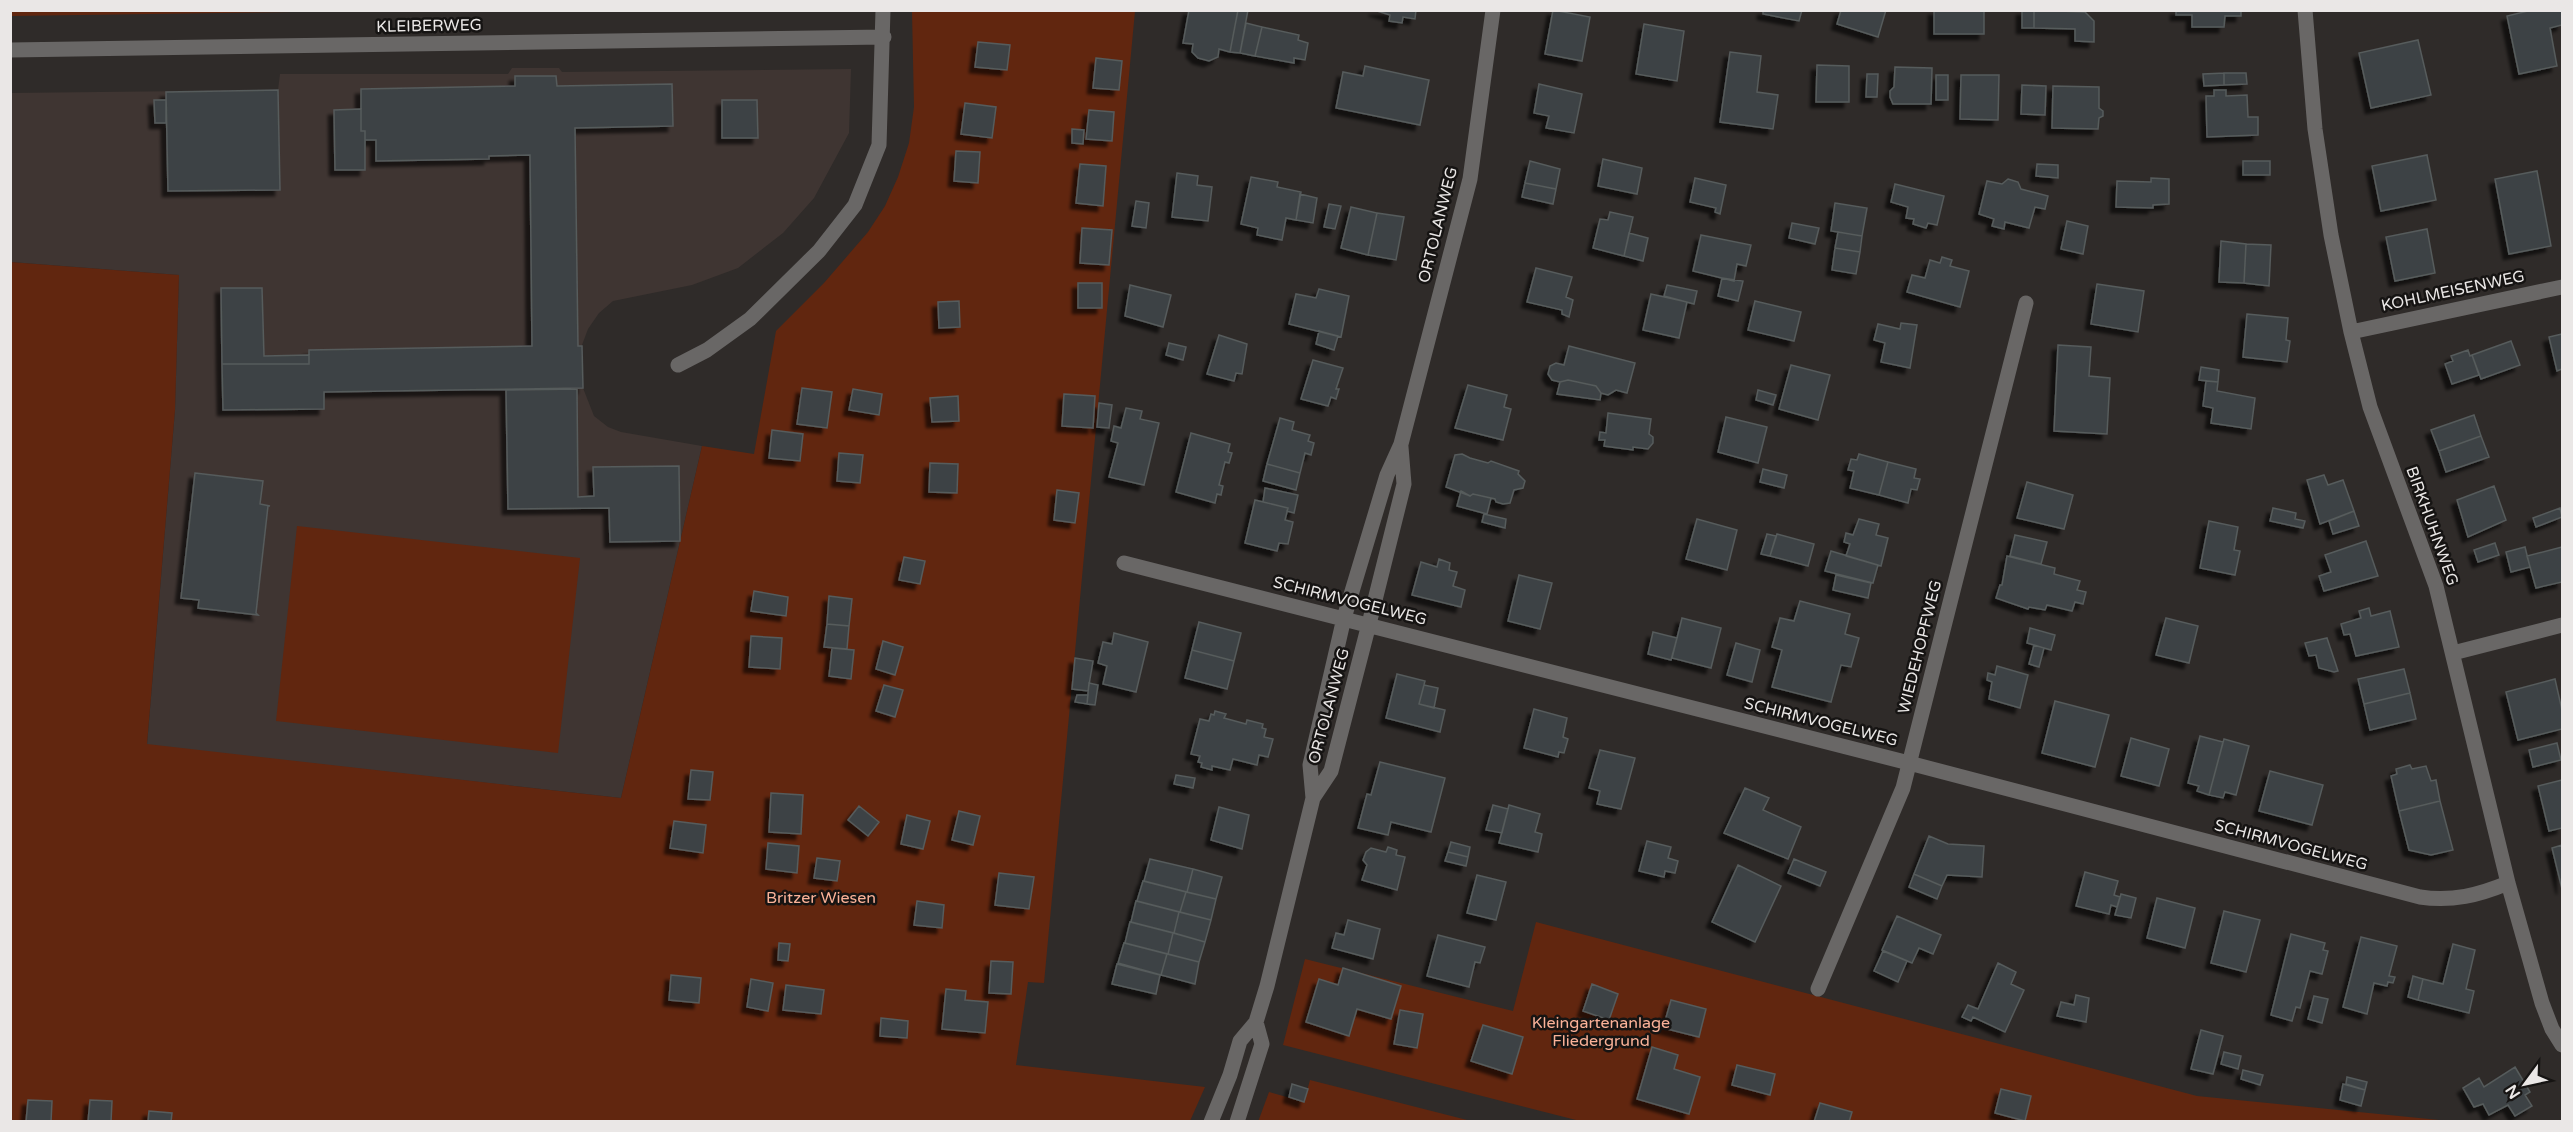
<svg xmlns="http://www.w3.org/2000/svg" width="2573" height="1132" font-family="'Varela Round',sans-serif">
<defs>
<filter id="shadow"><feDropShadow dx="-5.5" dy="5.5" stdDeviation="1.5" flood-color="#0009"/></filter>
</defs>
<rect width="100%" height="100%" fill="#2f2b29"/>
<!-- built -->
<path fill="#3f3532" d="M512 68H559L562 72 851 69 849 133 814 198 783 233 738 268 692 285 613 301 599 313 588 329 582 345 583 388 594 416 608 427 621 432 702 446 621 798 147 745 175 410 179 275 11 262 10 93 278 90 280 74H508Z"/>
<!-- green -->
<path fill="#61260f" d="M11 10H367V11L11 16Z
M912 11H1135L1044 983 1028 982 1016 1065 1205 1087 1190 1121H11L10 262 179 275 175 410 147 744 621 798 702 446 754 454 776 331 824 283 868 232 885 206 898 177 909 143 914 107Z
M297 526 580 558 558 753 276 721Z
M1536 922 2197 1096 2449 1121H1580L1283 1045 1305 959 1513 1011Z
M1310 1080 1471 1121 1258 1122 1269 1092 1304 1102Z"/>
<!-- building -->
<path fill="#3e4344" stroke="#565b5c" stroke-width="1.5" filter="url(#shadow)" d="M1189 10H1238L1230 52 1219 49 1218 57 1209 61 1198 58 1192 52 1193 44 1183 43Z
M1238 10H1248L1240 53 1230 52Z
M1374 10H1416L1415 19 1403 17 1402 23 1389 21 1390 15Z
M1553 10 1590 17 1582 61 1545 54Z
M1763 10H1802L1799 21 1763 14Z
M1841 10H1886L1878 37 1837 24Z
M1934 10H1984V34H1934Z
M2022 10H2034V28H2022Z
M2034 10 2085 12 2094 21V42L2075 41V29L2034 28Z
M2176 10H2241V16H2225L2224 27H2192V15H2176Z
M2532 10H2562V25L2550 28 2557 66 2519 74 2507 16Z
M1246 23 1262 27 1255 56 1240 53Z
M1644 24 1684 31 1677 81 1636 74Z
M1262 27 1299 35 1298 40 1308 43 1305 60 1294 58V63L1255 56Z
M2418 40 2431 95 2371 108 2359 53Z
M978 42 1010 45 1007 70 975 67Z
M1730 52 1761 56 1757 92 1778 95 1773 129 1720 122Z
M1096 58 1122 61 1119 90 1093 88Z
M1817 65 1849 66V102H1816Z
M1365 66 1429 80 1420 125 1336 108 1343 72 1363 76Z
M1895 67 1932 68 1931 104H1893L1890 97V91L1894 87Z
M2224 73V85L2204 86 2203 74Z
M2224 73H2246L2247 84 2224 85Z
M1867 74H1878L1877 97H1866Z
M1936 75H1948V100H1936Z
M1961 75H1999L1998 120 1960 119Z
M515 76H556L557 86 672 84 673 126 575 128 578 346H582L583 388 324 392V409L223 410 222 364H309V350L532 346 530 155 489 156V159L376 161V140H365V131H361V89L515 86Z
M1539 84 1582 94 1574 133 1546 128 1549 116 1534 113Z
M2022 85 2046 86 2045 115 2021 114Z
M2053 86 2099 87V108L2103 111V116L2099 118 2098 129 2052 128Z
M278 90 280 190 168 191 166 92Z
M2214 90H2226V96L2247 95 2248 117H2258V135L2207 137 2206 96H2214Z
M154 100H166V123H155Z
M722 100H757L758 138H722Z
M965 103 996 107 992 138 961 134Z
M361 109V131H365V170H335L334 110Z
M1089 110 1114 112 1112 141 1086 139Z
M1072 129 1084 130 1083 144 1072 143Z
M956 151 980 152 978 183 954 181Z
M2427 155 2436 200 2381 211 2372 166Z
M1603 159 1642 168 1637 194 1598 186Z
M1530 161 1560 169 1556 189 1525 183Z
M2243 161H2270V175H2243Z
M1080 164 1106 166 1103 206 1076 203Z
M2037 164 2058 165V178L2036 176Z
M2537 171 2551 246 2509 254 2495 179Z
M1177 173 1198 176 1197 185 1212 187 1208 221 1172 217Z
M1251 177 1278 182 1277 187 1301 192 1296 220 1286 218 1282 240 1257 235 1258 228 1241 224Z
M1695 178 1726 185 1720 214 1715 212 1716 208 1690 202Z
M2151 178 2169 179V204L2153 205V208L2116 207 2117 181 2151 182Z
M2008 179 2018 182 2021 189 2048 196 2045 209 2035 207 2029 228 2005 222 2004 229 1992 226 1994 219 1979 214 1987 181 2002 184Z
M1525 183 1556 189 1553 204 1522 197Z
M1895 184 1944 196 1937 225 1928 223 1926 228 1913 224 1914 219 1906 218 1908 207 1891 202Z
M1300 194 1317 198 1313 223 1296 220Z
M1136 201 1149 203 1146 228 1132 226Z
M1835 203 1867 208 1862 236 1831 231Z
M1329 204 1341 206 1335 229 1324 227Z
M1351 207 1377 213 1368 255 1341 248Z
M1610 212 1633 217 1624 256 1593 248 1600 219 1608 220Z
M1377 213 1404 217 1396 260 1368 255Z
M2067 221 2088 226 2083 254 2061 249Z
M1792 223 1819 228 1815 244 1789 238Z
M1082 228 1112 230 1109 265 1080 263Z
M2427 229 2435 273 2395 281 2386 237Z
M1838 232 1862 236 1860 252 1835 248Z
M1629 233 1648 238 1643 261 1624 256Z
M1701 235 1751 245 1746 266 1737 264 1734 281 1693 271Z
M2221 241 2246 244 2244 283 2219 282Z
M2246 244 2271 245 2269 286 2244 283Z
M1835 248 1860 252 1856 274 1832 270Z
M1942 257 1952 260 1950 266 1969 271 1960 307 1907 292 1912 275 1925 278 1930 260 1940 263Z
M1536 268 1572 277 1566 297 1573 300 1569 317 1562 314V310L1527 302Z
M1722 278 1743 281 1738 301 1718 296Z
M1078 283H1102V308H1078Z
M2097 284 2144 291 2138 332 2091 324Z
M1130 285 1171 295 1163 327 1125 316Z
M1667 285 1697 291 1694 304 1664 296Z
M221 288H262L264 356 309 355V364H222Z
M1319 289 1349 296 1341 337 1289 324 1296 294 1316 298Z
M1651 294 1687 302 1679 338 1643 330Z
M959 301 960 327 939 328 938 302Z
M1755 301 1801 312 1794 341 1748 330Z
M2247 314 2288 318 2286 340 2290 341 2287 362 2243 357Z
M1901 323 1917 325 1910 368 1881 362 1885 343 1874 340 1878 324 1900 329Z
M1319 331 1338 336 1334 350 1316 344Z
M2562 334V369L2557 371 2549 337Z
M1219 335 1247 344 1242 374 1236 373 1234 381 1207 374Z
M2511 341 2520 365 2481 379 2472 355Z
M1169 343 1186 347 1183 360 1166 355Z
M2058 345 2091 347 2089 376 2110 378 2107 434 2054 431Z
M1569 346 1635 363 1627 393 1616 390 1608 395 1601 393 1596 386 1568 380 1560 382 1552 380 1548 374 1550 366 1556 363 1564 365Z
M2468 350 2470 356 2472 355 2479 375 2452 384 2445 364 2453 361 2451 356Z
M1313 360 1343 368 1336 389H1339L1336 399 1331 397 1328 406 1301 399Z
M1791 365 1830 375 1818 420 1779 409Z
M2201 367 2219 370 2218 382 2199 380Z
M1568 380 1596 386 1601 393 1600 400 1557 394 1560 382Z
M2206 381 2218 382 2217 391 2255 398 2251 429 2211 423 2213 408 2203 406Z
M1468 385 1507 395 1504 407 1511 409 1503 440 1455 428Z
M802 388 832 392 827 428 797 424Z
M577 389 578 497 594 496 593 467 679 466 680 541 610 542 609 508 508 509 506 390Z
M853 389 882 394 879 415 849 410Z
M1758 390 1776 395 1773 405 1756 400Z
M1064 394 1095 396 1093 428 1062 426Z
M958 396 959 421 932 422 930 398Z
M1099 403 1112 405 1109 428 1097 427Z
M1126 408 1142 411 1140 419 1159 423 1144 485 1109 477 1118 443 1111 441 1114 426 1121 428Z
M1608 413 1651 419 1649 434 1653 437V443L1648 449 1633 447V450L1604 446 1605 440H1599L1600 432 1606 433Z
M2474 415 2481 436 2439 451 2431 430Z
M1726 417 1767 427 1758 463 1718 452Z
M1280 418 1294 422 1292 430 1310 435 1308 441 1314 443 1311 455 1305 453 1300 473 1267 464Z
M772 430 803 434 800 461 769 458Z
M1191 433 1230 444 1228 452 1232 453 1229 463 1225 462 1219 485 1223 486 1221 495 1217 494 1215 503 1176 492Z
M2481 436 2489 457 2446 472 2439 451Z
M839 453 863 455 860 483 837 481Z
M1462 454 1470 458 1488 463 1491 461 1519 471 1518 474 1525 481 1523 488 1514 490 1510 503 1503 504 1496 502 1495 499 1473 494 1470 496 1446 487 1455 455Z
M1859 454 1888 462 1879 495 1850 488 1854 471 1848 470 1851 459 1857 460Z
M1888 462 1916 469 1914 478 1920 479 1917 490 1911 489 1908 503 1879 495Z
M930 463 958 464 957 493 929 492Z
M1267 464 1300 473 1296 490 1263 481Z
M1763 469 1787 475 1784 488 1760 482Z
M195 473 263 481 260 504 270 506H268L256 613 258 615 198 608 199 600 181 598Z
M2324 475 2328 485 2343 480 2354 511 2320 524 2307 480Z
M2027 482 2073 495 2064 529 2017 518Z
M2494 486 2506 520 2468 537 2457 500Z
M1265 488 1298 495 1294 513 1287 511 1288 508 1263 502Z
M1057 490 1079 493 1075 523 1054 520Z
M1461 491 1470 496 1473 494 1491 498 1487 514 1457 506Z
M1255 500 1288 508 1285 520 1293 522 1288 544 1279 543 1277 551 1245 543Z
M2273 508 2296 513 2295 519 2305 521 2303 528 2270 521Z
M2560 508 2562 517 2536 527 2533 518Z
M2354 511 2359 526 2333 534 2329 521Z
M1484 514 1506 519 1505 528 1482 522Z
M1697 519 1737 530 1727 570 1686 559Z
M1859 519 1879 524 1876 535 1888 538 1881 566 1846 556 1850 544 1844 542 1846 533 1853 535Z
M2209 521 2238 527 2234 550 2240 551 2235 575 2200 568Z
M1767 534 1776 536 1770 556 1761 554Z
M1777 534 1814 544 1808 566 1770 556Z
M2015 535 2047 542 2041 564 2010 556Z
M2366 541 2378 576 2324 591 2319 576 2331 572 2325 555Z
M2495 543 2499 555 2478 562 2474 550Z
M2525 547 2530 567 2511 572 2506 552Z
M2562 547V582L2536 588 2527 556Z
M1831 551 1878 565 1873 583 1825 571Z
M2007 556 2055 568 2054 574 2080 581 2077 590 2086 592 2083 604 2075 602 2072 611 2047 605 2045 610 2029 607 2028 609 1996 598 2000 585H2002Z
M904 557 925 561 920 584 899 580Z
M1439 559 1450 563 1449 570 1457 572 1453 586 1465 590 1461 607 1412 595 1421 562 1437 567Z
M1519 575 1552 583 1540 629 1508 621Z
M1836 575 1871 583 1868 598 1833 590Z
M754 591 788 597 786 616 751 611Z
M829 596 852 599 849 626 827 624Z
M1800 601 1850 614 1845 634 1859 638 1851 667 1841 665 1831 702 1772 687 1782 650 1772 647 1780 618 1794 621Z
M2369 608 2371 616 2390 611 2399 647 2356 656 2350 634 2344 635 2341 624 2361 618 2359 611Z
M1682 618 1721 628 1711 668 1672 658Z
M2166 618 2198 626 2189 663 2156 655Z
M1199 622 1241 633 1234 661 1192 650Z
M827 624 849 626 847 649 824 647Z
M2030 628 2055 635 2051 650 2027 643Z
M1653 632 1677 638 1671 660 1648 654Z
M1114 633 1148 642 1136 692 1103 684 1107 666 1098 663 1103 642 1112 644Z
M751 636 782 638 780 669 749 667Z
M2327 638 2338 671 2334 672 2319 668 2316 655 2309 656 2305 643Z
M883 641 903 647 895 675 876 669Z
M1736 643 1760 650 1752 682 1727 675Z
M2034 645 2044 648 2039 667 2029 664Z
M832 648 854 650 851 679 829 676Z
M1192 650 1234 661 1227 689 1185 678Z
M1075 658 1093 661 1088 691 1072 689Z
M1997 666 2028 675 2020 708 1989 699 1992 682 1987 680 1988 673 1995 675Z
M2404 669 2410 693 2364 704 2358 679Z
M1397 674 1425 681 1419 704 1445 710 1440 732 1386 718Z
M2555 679 2562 710V729L2518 740 2506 692Z
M1089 683 1098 685 1095 705 1087 704Z
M884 685 903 690 895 717 876 711Z
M1424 685 1438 688 1434 708 1419 704Z
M2410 693 2416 719 2370 730 2364 704Z
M1077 695H1088L1087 704 1075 702Z
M2055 701 2109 715 2095 767 2042 753Z
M1534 709 1567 718 1563 737 1568 739 1564 753 1559 752 1558 757 1524 748Z
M1215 711 1226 714 1224 718 1246 724 1247 720 1263 724 1262 728 1266 729 1264 737 1273 739 1268 757 1259 755 1257 765 1233 759 1230 770 1212 766V770L1201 767 1202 763 1198 762 1200 756 1191 754 1200 719 1209 721 1211 714 1214 715Z
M2200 736 2223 742 2209 795 2197 791 2199 786 2188 783Z
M2131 738 2169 749 2159 786 2121 776Z
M2224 739 2249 746 2236 795 2225 792 2223 798 2209 795Z
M2557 743 2561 760 2533 767 2529 750Z
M1600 750 1635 758 1621 809 1597 804 1600 791 1589 788Z
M1380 762 1445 778 1431 832 1391 822 1388 835 1358 828 1367 794 1371 795Z
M2410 765 2412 769 2426 766 2431 781 2436 780 2440 801 2399 811 2391 776 2397 774 2396 769Z
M691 770 713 772 710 800 688 799Z
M2270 771 2323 785 2312 825 2259 811Z
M1176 775 1195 778 1193 788 1174 784Z
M2562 780V828L2549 831 2538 786Z
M1745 788 1769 798 1763 810 1801 827 1788 859 1724 833Z
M771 793 803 795 801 834 769 832Z
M2440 801 2453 850 2431 855 2409 850 2399 811Z
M1493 805 1508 809 1502 833 1486 830Z
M1509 805 1540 814 1535 832 1542 834 1538 852 1499 843Z
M859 806 879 822 868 836 848 820Z
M1219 807 1249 815 1242 849 1211 840Z
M959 811 980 816 973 845 952 840Z
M907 815 930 821 923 849 901 844Z
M674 821 706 825 703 853 670 848Z
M1929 836 1948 844 1984 846 1982 877 1947 875 1942 886 1914 874Z
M1647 841 1671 847 1668 858 1678 861 1675 873 1665 871 1664 877 1639 871Z
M1451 842 1470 847 1468 857 1448 852Z
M768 843 799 846 797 873 766 869Z
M2562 845V889L2552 848Z
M1388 847 1397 850 1396 855 1405 857 1397 890 1362 880 1367 865 1363 860 1366 852 1371 848 1386 852Z
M1448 852 1468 857 1466 866 1445 861Z
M817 858 840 861 837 881 814 878Z
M1150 859 1193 869 1187 892 1144 881Z
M1794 859 1826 872 1820 886 1788 873Z
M1738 865 1781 886 1755 942 1712 922Z
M1193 869 1222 877 1216 899 1187 892Z
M2085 872 2118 881 2114 895 2120 897 2117 907 2111 905 2109 914 2076 906Z
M999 873 1034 877 1029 909 995 905Z
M1914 874 1942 886 1937 899 1909 887Z
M1477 875 1506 882 1496 920 1467 913Z
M1143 881 1186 892 1180 912 1137 901Z
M1186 892 1216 899 1211 920 1180 912Z
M2121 894 2136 898 2131 918 2115 915Z
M2157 898 2195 908 2185 948 2147 938Z
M917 901 944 905 942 928 914 925Z
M1136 901 1179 912 1174 933 1131 922Z
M2224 911 2260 920 2246 972 2211 963Z
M1179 912 1211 920 1205 942 1174 933Z
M1897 916 1941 935 1933 954 1919 948 1912 963 1882 950Z
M1348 920 1380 929 1373 959 1332 948 1336 933 1344 935Z
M1130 922 1173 933 1168 954 1125 943Z
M1173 933 1205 942 1199 962 1168 954Z
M2291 934 2325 943 2323 950 2328 951 2322 974 2310 971 2300 1008 2296 1007 2292 1021 2271 1015Z
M1438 935 1485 947 1480 963 1475 962 1469 987 1427 976Z
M2361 937 2397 946 2389 976 2395 977 2393 983 2388 982 2387 986 2374 983 2367 1014 2343 1007Z
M779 943 790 944 788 961 778 960Z
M1124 943 1167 954 1161 975 1118 963Z
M2453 944 2475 950 2466 989 2474 991 2469 1013 2418 1000 2423 979 2443 984Z
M1883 951 1907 961 1898 982 1874 971Z
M1167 954 1199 962 1195 984 1161 975Z
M991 961 1013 962 1011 994 989 993Z
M1998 963 2016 972 2011 984 2024 990 2005 1032 1973 1017 1971 1021 1962 1017 1968 1005 1978 1009Z
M1117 964 1160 975 1156 994 1112 984Z
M1343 968 1401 986 1391 1019 1357 1009 1349 1036 1306 1022 1319 979 1338 985Z
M671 975 701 978 699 1003 669 1000Z
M2413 976 2423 979 2418 1000 2408 997Z
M751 979 773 983 768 1011 747 1007Z
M1592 984 1618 994 1609 1020 1583 1011Z
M786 985 824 990 821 1014 783 1010Z
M946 989 966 991 965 1000 988 1002 985 1033 942 1029Z
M2076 995 2089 998 2086 1022 2057 1016 2061 1002 2074 1005Z
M2314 996 2328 999 2322 1023 2308 1019Z
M1671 1000 1706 1009 1699 1037 1663 1028Z
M1400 1010 1423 1014 1417 1048 1394 1044Z
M881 1018 908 1021 907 1038 880 1036Z
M1483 1025 1523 1037 1512 1074 1471 1061Z
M2201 1030 2223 1036 2213 1074 2191 1069Z
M1652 1047 1678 1055 1674 1069 1700 1077 1689 1114 1637 1099Z
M2224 1052 2241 1056 2238 1069 2221 1064Z
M1737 1065 1775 1074 1770 1095 1732 1085Z
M2515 1067 2530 1092 2525 1095 2532 1106 2515 1116 2508 1105 2489 1115 2483 1104 2474 1107 2463 1088 2479 1078 2484 1087Z
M2243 1070 2263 1075 2260 1085 2241 1079Z
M2347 1077 2367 1082 2365 1090 2346 1084Z
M1292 1084 1308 1089 1304 1102 1289 1097Z
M2343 1084 2365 1090 2361 1106 2340 1100Z
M2001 1089 2031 1096 2025 1121 1995 1113Z
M28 1100 52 1101 51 1122H26Z
M90 1100 112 1101 111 1122H88Z
M1820 1103 1852 1112 1849 1122H1814Z
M149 1111 172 1113 171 1122H148Z"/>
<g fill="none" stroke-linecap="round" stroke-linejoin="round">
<!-- street -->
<path stroke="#696766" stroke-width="15" d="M2305 10 2315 129 2331 235 2351 332 2370 407 2436 586 2508 883 2542 1003 2552 1029 2562 1045
M10 50 884 37
M2351 332 2562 287
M678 365 707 350 750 319 819 251 855 205 879 145 883 10
M1124 563 1909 763 2420 897C2452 902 2479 895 2508 883
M2453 653 2562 625
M1313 798 1331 771 1369 624 1404 484 1401 447
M1818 989 1903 788 2026 303
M1211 1122 1230 1075 1240 1041 1256 1022 1267 986 1313 798 1310 765 1344 618 1387 475 1401 444 1470 179 1493 10
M1237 1122 1262 1044 1256 1022"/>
</g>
<g text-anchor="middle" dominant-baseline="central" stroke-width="5" stroke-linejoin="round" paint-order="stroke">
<!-- street labels -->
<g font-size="16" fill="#eae7e6" stroke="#161413">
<text transform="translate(429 26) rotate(-1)">KLEIBERWEG</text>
<text transform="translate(1438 225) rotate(-76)">ORTOLANWEG</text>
<text transform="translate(2453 291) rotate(-12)">KOHLMEISENWEG</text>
<text transform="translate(2432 526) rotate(70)">BIRKHUHNWEG</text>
<text transform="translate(1350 601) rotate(14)">SCHIRMVOGELWEG</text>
<text transform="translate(1920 647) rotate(-76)">WIEDEHOPFWEG</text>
<text transform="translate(1329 706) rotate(-75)">ORTOLANWEG</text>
<text transform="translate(1821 722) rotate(14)">SCHIRMVOGELWEG</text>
<text transform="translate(2291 845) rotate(15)">SCHIRMVOGELWEG</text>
</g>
<!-- park labels -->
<g font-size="16" fill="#fbb298" stroke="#161413">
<text x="821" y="898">Britzer Wiesen</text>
<text x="1601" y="1023">Kleingartenanlage<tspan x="1601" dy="18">Fliedergrund</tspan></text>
</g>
</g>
<!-- border -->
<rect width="2573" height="1132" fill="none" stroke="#eae7e6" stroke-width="24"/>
<!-- north arrow -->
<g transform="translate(2525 1084) rotate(237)" stroke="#161413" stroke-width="4.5" paint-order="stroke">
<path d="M0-4.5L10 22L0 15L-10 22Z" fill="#eae7e6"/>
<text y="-9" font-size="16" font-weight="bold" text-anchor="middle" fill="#eae7e6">N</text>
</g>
</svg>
